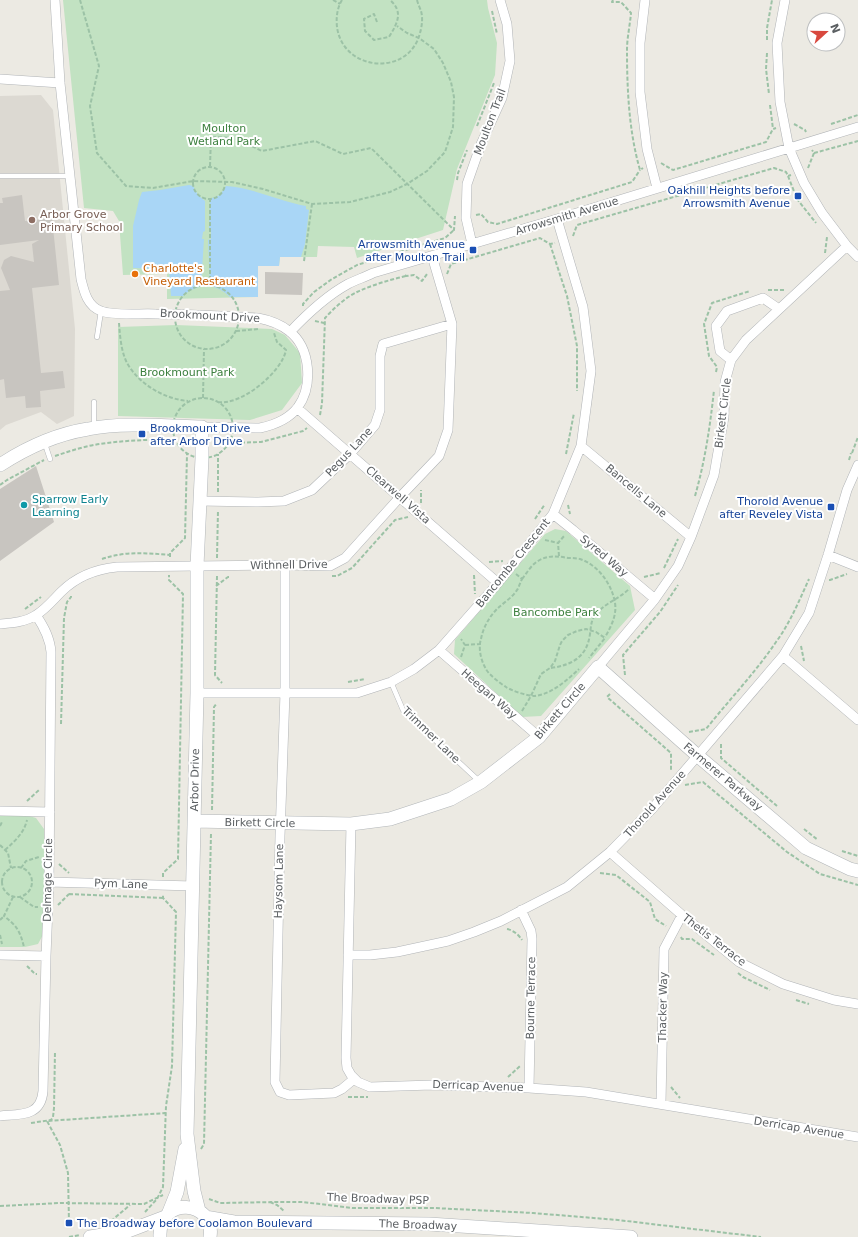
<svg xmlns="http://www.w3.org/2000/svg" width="858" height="1237" font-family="'DejaVu Sans',sans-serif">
<rect width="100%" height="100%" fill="#eceae3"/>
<!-- education -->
<path fill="#dcd9d2" d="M41 95 53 110 75 329 74 416 57 424 41 412 6 425 0 430V96Z"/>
<!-- green -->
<path fill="#c2e2c2" d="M63 0H487L488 8 497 43 495 75 457 169 443 230 357 258 354 247 318 246 317 257H280L279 266H258V297L167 299V274L123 275 119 221 113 211 84 208Z
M176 325 272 329 285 335 300 353 302 383 282 410 250 420 118 416V327Z
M555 529 566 531 630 586 635 610 541 716 522 717 454 654 455 640 545 534Z
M0 815H26L36 818 44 829 45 931 38 944 25 947H0Z"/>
<!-- water -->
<path fill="#a9d6f6" d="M189 185 193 186 198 195 205 201V231L203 232 202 239H204L201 286 189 291 183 296H171L169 269 133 268V226L139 200 142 192 160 190Z
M226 186C254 188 279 201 306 206V209L309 210 305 244 301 257H280L279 266H258V297H230C224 291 218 288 210 286L208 240 211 239V232L209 231 210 199 220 195Z"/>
<!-- building -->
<path fill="#c8c5c0" d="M22 195 25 221 52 218 59 285 32 288 41 373 63 371 65 388 40 391 41 407 26 408 25 396 6 398 4 379 0 380V291L10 290 1 268 4 260 11 256 34 262 32 244 39 240 0 245V203H3L2 198Z
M265 272 303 273 302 295 265 294Z
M36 466 54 522 0 561V489Z"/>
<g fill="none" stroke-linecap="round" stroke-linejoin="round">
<defs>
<path id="lane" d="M0 176H70
M97 337 101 311
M94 402V426
M45 444 50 459
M391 682 403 710 479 781"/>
<path id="street" d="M55 0 60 83 81 279C84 291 87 306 101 311 113 316 143 313 156 314 190 314 224 316 258 318 269 320 280 324 289 331 311 348 313 386 298 407 289 419 274 425 260 428L202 427
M645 0 640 43V92L647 149 657 188
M785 0 777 43 780 102 789 148 804 183 822 213 847 246 858 257
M0 79 60 83
M472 244 466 218 467 184 481 144 502 98 510 61 507 24 500 0
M290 332C307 314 326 296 348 284 356 280 365 277 373 273L557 219 858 127
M731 360 720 351 716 326 727 311 763 298 779 309
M297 408 498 583
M581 446 691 537
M200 501 258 502 284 501 312 490 350 454 375 425 380 410V356L383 344 452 324
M553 514 573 530 655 599
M828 555 858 567
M285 565V693L280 836 275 1082 280 1092 289 1095 334 1093 342 1089 354 1079
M0 624C12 623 26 622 36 615 46 609 53 600 61 592 76 577 97 569 117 567L285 565 330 566 345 558 400 497 439 456 448 430 452 324 432 256
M439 650 539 737
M783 656 858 720
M598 667 655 599 678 566 691 537 714 475 724 417 725 382 731 360 746 340 847 246
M197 693H357L391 682 414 669 439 650 498 583 553 514 581 446 591 371 583 307 557 219
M0 811 50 812
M351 824 346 1058 347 1068 351 1075 358 1082 370 1087 432 1085 529 1088 586 1092 858 1137
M610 852 682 915 739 962 783 984 834 1000 858 1004
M49 882 193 886
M521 910 531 931 532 939 529 1088
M0 955 46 956
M348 955H370L397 952 448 941 474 932 501 921 567 887 610 852 652 809 783 656 809 613 828 555 847 490 858 465
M661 1104 664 949 682 915
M0 1116C20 1114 41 1117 43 1091L46 956 49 882 51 652C50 638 44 627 36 615"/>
<path id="secondary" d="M0 465C26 448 57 434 88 429 123 422 166 426 202 427V458L197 566V693L187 1134 194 1191 199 1211
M194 821 351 824 390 819 451 799 481 782 539 737 598 667 698 756 806 848 850 869 858 871
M169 1212 177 1192 185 1149
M205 1217 234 1222 429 1224 631 1237
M90 1237 128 1231 165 1217
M160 1237C158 1195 216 1200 210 1237"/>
</defs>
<!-- lane casing -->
<use href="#lane" stroke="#b1b4b7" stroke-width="5.5"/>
<!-- street casing -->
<use href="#street" stroke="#b1b4b7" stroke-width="10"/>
<!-- secondary casing -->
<use href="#secondary" stroke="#b2b6b9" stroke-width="14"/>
<!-- path -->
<path stroke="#9cc2a6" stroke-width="2" stroke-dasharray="4 2" stroke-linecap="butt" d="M80 0 99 66 90 106 97 153 126 186 153 188 193 181 232 182 263 189 312 204 350 202 390 192 407 184 427 171 445 152 453 127 454 97 451 82 443 63 434 49 419 38 407 33 397 26
M333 0 340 4
M342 0C337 8 336 18 337 27 343 72 409 77 420 33 422 26 423 18 421 11 420 8 418 4 417 0
M613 0 612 2H621L631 13C630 25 627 38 627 50 627 90 629 132 640 170L643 168
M492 11 497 34
M377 22 374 14 364 19 365 31 374 40 389 37C397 24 404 12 390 0
M767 40V28L772 0
M767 53 766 69 769 94
M770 105 773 129
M794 124 805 130 806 132
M831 124 858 115
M477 126 494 83
M814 153 858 141
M661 163 673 170 766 142 773 129 776 128
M210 166 211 137 235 138 262 151 315 141 343 154 371 148 454 230 455 216
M193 183a16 16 0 1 1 32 0a16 16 0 1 1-32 0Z
M808 168 814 153 812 150
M788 176 797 199 816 223
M457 180 458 173 467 150
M476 215 481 214 488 222 497 224 632 182 640 170
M573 236 577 225 774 168 786 172 788 176 791 175
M550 244 567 296 577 346V391
M825 253 827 237
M304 261 312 204
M447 274 451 264 540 238 550 244 555 243
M405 275 406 276 414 275 422 281 427 274
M175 317a32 32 0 1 1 64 0a32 32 0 1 1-64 0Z
M210 286V199
M768 290H786
M303 306V304L314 292 332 279 357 265 445 238 454 230
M315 321 324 323
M119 323C120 336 121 351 127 363 139 384 164 399 188 401
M236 331 259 329
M716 372 717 367 709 356 704 324 712 303 750 291
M203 398 204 349
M173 428a30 30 0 1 1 60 0a30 30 0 1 1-60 0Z
M218 402C241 406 282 372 286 350L277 342 274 333
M320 415 322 403 325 318C333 309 346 297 357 292 372 285 389 280 406 276
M229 443 261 442 303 431 307 428
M852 453 858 437
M566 454 574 413
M55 456C70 451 85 446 100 444 125 440 150 440 175 439
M849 460 851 453
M0 485 7 480 44 460
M218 492V454
M695 496C705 461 710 427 714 390
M421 503V490
M568 505 570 514
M535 519 545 504
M545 540 558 543
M559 556 558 543 565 535
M170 557V553L185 538 187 454
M217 558 218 510
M102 559C125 551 146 553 170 555
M489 562 503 561
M664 568 678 539
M516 574 522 579C520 583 519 587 517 590 512 598 503 603 497 609 489 617 483 628 481 639 478 648 481 661 486 669 488 674 501 684 506 687 512 691 528 696 535 696 552 694 567 680 579 669
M474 575 475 594
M217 576 215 675 222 683
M332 576H337L352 568 395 520 408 517
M644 577 661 573
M522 579C527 573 531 565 538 561 547 555 558 556 568 558 572 558 576 558 580 559 598 565 612 584 615 603 617 615 611 627 605 637
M829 580H830L847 574
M216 586 228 577H230
M25 609 41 597
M465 645 480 644
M801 646 804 661
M461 657 465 645 461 639
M551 668C572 665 587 657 590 634 591 626 591 620 596 614 605 603 619 599 629 589
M625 675 623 655 660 612 678 585
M348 682 365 679
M610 694 607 697 671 753V771
M522 711 531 696 541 674 550 668 555 661 560 645 562 641 568 635 577 631 586 629 596 632 605 638 589 658
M61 724 64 618 67 602 71 597V596
M689 732 706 729C729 700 755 673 776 642 790 623 799 601 809 579
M721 744V758L777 806
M685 785 703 782 787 852 820 874 858 885
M27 801 40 789
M212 810 214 707 217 703
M0 826 2 822
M804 829 818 840
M0 845 8 853 11 868
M5 850C15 841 24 833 27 820
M842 851 858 856
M59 864 69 873
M2 882a15 15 0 1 1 30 0a15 15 0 1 1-30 0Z
M21 868 26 861 39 857
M600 873 616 875 650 902 655 919 666 926
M163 877V873L178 859 183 594 169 580V575
M69 894 163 898
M13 897 4 916C17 926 20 931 24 947
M20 897 34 907H38
M58 905 69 894V892
M0 920 4 916
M507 929C513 930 519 935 522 940
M0 935 2 944
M681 937 682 939H692L714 955
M27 966 35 974H37
M738 973 743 977 770 990
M796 1000 809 1004
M508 1077 520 1066
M671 1087 680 1098
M348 1097H368
M31 1123 51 1120 53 1117 54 1108 55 1051
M201 1149 204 1144 211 833
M209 1199 220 1203 276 1202H303L352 1208H434L533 1213 618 1220 761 1237
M270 1202 277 1205 284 1211
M0 1206 60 1203 144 1204 163 1195
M145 1212 157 1199 163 1187 166 1106 172 1066 176 912 163 898V895
M111 1221 130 1205
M69 1223 68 1173 60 1145 47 1121 166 1113
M69 1237 80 1235"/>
<!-- lane -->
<use href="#lane" stroke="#fff" stroke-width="4.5"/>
<!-- street -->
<use href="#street" stroke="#fff" stroke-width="9"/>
<!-- secondary -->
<use href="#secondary" stroke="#fff" stroke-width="13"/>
</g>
<!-- markers -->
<g fill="#1a4fb4" stroke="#fff" stroke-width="1.5">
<rect x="794" y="192" width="8" height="8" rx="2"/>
<rect x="469" y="246" width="8" height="8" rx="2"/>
<rect x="138" y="430" width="8" height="8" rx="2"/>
<rect x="827" y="503" width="8" height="8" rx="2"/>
<rect x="65" y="1219" width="8" height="8" rx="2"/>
</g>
<circle fill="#8d6e63" stroke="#fff" stroke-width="1.5" cx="32" cy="220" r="4"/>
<circle fill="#e8710a" stroke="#fff" stroke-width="1.5" cx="135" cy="274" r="4"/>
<circle fill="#0f9aa8" stroke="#fff" stroke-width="1.5" cx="24" cy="505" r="4"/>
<g text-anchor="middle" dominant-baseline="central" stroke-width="4" stroke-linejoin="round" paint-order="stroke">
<!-- street labels -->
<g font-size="11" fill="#5b5f62" stroke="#fff">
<text transform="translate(490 122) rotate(-69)">Moulton Trail</text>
<text transform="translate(567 216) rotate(-17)">Arrowsmith Avenue</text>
<text transform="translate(210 316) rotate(3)">Brookmount Drive</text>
<text transform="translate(723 413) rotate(-83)">Birkett Circle</text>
<text transform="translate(349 452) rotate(-47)">Pegus Lane</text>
<text transform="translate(636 491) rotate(40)">Bancells Lane</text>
<text transform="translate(398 495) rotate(41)">Clearwell Vista</text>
<text transform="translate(604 556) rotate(40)">Syred Way</text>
<text transform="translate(513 563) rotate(-51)">Bancombe Crescent</text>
<text transform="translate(289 565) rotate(-1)">Withnell Drive</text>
<text transform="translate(489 694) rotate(41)">Heegan Way</text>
<text transform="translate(560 711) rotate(-49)">Birkett Circle</text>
<text transform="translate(431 735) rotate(44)">Trimmer Lane</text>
<text transform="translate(723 777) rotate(40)">Farmerer Parkway</text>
<text transform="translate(195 780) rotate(-89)">Arbor Drive</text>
<text transform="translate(655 804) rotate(-48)">Thorold Avenue</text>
<text transform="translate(260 823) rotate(1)">Birkett Circle</text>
<text transform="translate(48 880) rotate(-89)">Delmage Circle</text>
<text transform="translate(279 881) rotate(-89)">Haysom Lane</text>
<text transform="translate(121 884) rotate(2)">Pym Lane</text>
<text transform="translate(714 940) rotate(38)">Thetis Terrace</text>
<text transform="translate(531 998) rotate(-89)">Bourne Terrace</text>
<text transform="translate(663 1007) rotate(-89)">Thacker Way</text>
<text transform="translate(478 1086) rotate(2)">Derricap Avenue</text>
<text transform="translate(799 1128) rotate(9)">Derricap Avenue</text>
<text transform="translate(378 1199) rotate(2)">The Broadway PSP</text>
<text transform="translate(418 1225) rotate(2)">The Broadway</text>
</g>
<!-- park labels -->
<g font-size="11" fill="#3d803f" stroke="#fff">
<text x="224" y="128">Moulton<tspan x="224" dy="13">Wetland Park</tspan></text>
<text x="187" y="372">Brookmount Park</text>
<text x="556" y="612">Bancombe Park</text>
</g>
<!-- transit labels -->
<g font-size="11" fill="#164399" stroke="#fff" text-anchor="end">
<text x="790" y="190">Oakhill Heights before<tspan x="790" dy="13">Arrowsmith Avenue</tspan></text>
<text x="465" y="244">Arrowsmith Avenue<tspan x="465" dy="13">after Moulton Trail</tspan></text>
<text x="150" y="428" text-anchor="start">Brookmount Drive<tspan x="150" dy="13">after Arbor Drive</tspan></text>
<text x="823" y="501">Thorold Avenue<tspan x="823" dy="13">after Reveley Vista</tspan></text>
<text x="77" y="1223" text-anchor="start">The Broadway before Coolamon Boulevard</text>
</g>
<!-- education labels -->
<g font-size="11" fill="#785e54" stroke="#fff" text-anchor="start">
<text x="40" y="214">Arbor Grove<tspan x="40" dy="13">Primary School</tspan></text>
</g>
<!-- food labels -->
<g font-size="11" fill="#c56008" stroke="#fff" text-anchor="start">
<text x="143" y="268">Charlotte's<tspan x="143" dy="13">Vineyard Restaurant</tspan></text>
</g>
<!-- culture labels -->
<g font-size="11" fill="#0d838f" stroke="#fff" text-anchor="start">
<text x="32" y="499">Sparrow Early<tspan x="32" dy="13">Learning</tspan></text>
</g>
</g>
<!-- north arrow -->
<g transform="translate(826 32) rotate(69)"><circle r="19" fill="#ffffff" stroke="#bdbfc0"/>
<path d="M0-3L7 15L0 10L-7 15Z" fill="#d8483e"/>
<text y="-6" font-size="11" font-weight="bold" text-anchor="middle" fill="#5b5f62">N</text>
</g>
</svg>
